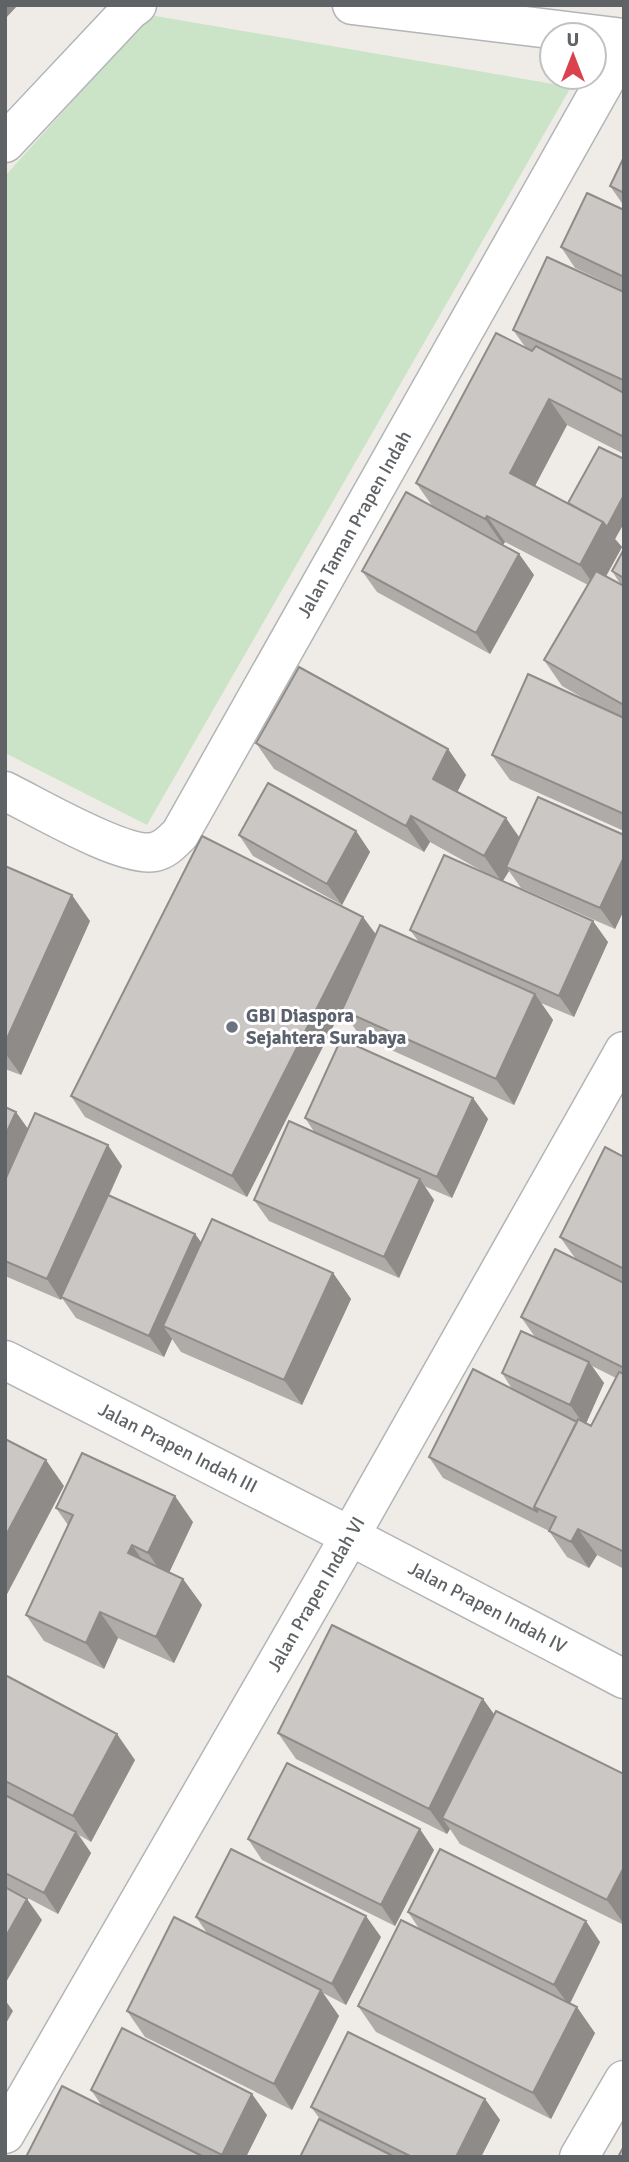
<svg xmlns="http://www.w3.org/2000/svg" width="629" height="2162" font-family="Signika,sans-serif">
<rect width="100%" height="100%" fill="#efece8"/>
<!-- green -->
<path fill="#cbe4c7" d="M150 15 571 87 147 825 5 753V176Z"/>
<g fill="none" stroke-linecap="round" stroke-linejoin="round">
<defs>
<g id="minor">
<path d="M352 5 624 38"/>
<path d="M5 143 130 10 137 5"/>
<path id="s1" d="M5 791C36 806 123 858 154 852 165 850 172 842 180 834L624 47"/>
<path id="s2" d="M5 1360 350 1536 624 1679"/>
<path id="s3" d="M5 2134 350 1536 624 1051"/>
<path d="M579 2157 624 2080"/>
</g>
</defs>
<!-- minor casing -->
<use href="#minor" stroke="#b2b5b8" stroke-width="41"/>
<!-- minor -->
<use href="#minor" stroke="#fff" stroke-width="38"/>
</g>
<!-- wall -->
<path fill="#afaba9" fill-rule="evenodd" d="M624 157V206L610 186Z
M624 210V291L575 268 561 247Z
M624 292V454L567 425 535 486 568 503 624 459V523L615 539 622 547 606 576 621 585 612 571 624 549V831L510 780 492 755 595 705 562 686 544 660 588 585 505 542 503 545 465 525 519 554 534 575 490 654 377 592 362 571 433 507 416 483 526 348 513 330Z
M256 743 448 749 466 775 457 792 519 838 624 835V910L615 929 521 888 509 871 503 881 608 942 574 1017 541 1003 553 1020 514 1105 360 1036 342 1010 347 998 247 1197 85 1117 71 1096 363 917 376 934 419 942 410 930 491 876 430 842 424 852 274 769Z
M356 831 370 852 342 905 253 856 239 835Z
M5 866 90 921 21 1075 5 1069Z
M473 1098 488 1119 452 1198 424 1186 434 1200 399 1278 269 1221 254 1200 315 1133 305 1118Z
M5 1107 28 1129 122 1166 109 1196 195 1234 201 1242 333 1273 351 1299 302 1405 181 1352 172 1339 164 1357 76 1318 62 1298 61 1300 5 1276Z
M624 1157V1569L597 1555 589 1568 567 1557 549 1531 443 1478 429 1457 512 1389 502 1373 535 1337 521 1317 575 1258 560 1237ZM592 1366 616 1378 591 1426 586 1423 604 1383Z
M56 1508 193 1522 169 1573 183 1579 202 1605 174 1663 118 1638 104 1669 44 1641 26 1615 68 1525Z
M5 1675 135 1760 91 1842 79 1835 91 1853 58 1914 5 1886Z
M483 1699 494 1715 624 1774V1925L460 1844 450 1829 447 1834 296 1759 278 1733Z
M248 1839 434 1850 395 1926 262 1860Z
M408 1912 600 1942 570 2004 595 2033 551 2119 376 2032 358 2006 420 1930Z
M196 1917 381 1937 346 2005 323 1993 339 2016 292 2110 145 2037 127 2011 207 1933Z
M91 2090 267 2115 246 2157H26L102 2106Z
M485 2099 500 2120 481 2157H300L320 2119 311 2107Z"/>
<!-- shaded-wall -->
<path fill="#8e8b89" d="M5 5H18L5 19Z
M549 399 567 425 528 499 510 473Z
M624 495V523L615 539 622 547 598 591 580 565 603 522Z
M487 516 505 542 503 545 485 519Z
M519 554 534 575 490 654 476 633Z
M448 749 466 775 451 804 433 779Z
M411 816 430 842 424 852 406 826Z
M506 818 524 844 506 867 509 871 502 882 484 856Z
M356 831 370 852 342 905 327 884Z
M624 857V910L615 929 600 908Z
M72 895 90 921 21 1075 5 1053V1043Z
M363 917 378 938 247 1197 232 1176Z
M593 921 608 942 574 1017 559 996Z
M535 994 553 1020 514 1105 496 1079Z
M473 1098 488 1119 452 1198 437 1177Z
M16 1112 31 1133 5 1189V1136Z
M108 1145 122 1166 61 1300 47 1279Z
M420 1179 434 1200 399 1278 384 1257Z
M195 1234 210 1255 163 1326 172 1339 164 1357 149 1336Z
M333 1273 351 1299 302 1405 284 1380Z
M589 1362 604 1383 585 1426 570 1405Z
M46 1460 64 1486 5 1598V1537Z
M175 1496 193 1522 166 1579 148 1553Z
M578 1529 597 1555 589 1568 571 1542Z
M132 1545 150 1571 128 1553Z
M183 1579 202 1605 174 1663 156 1637Z
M100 1612 118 1638 104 1669 86 1643Z
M483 1699 502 1725 442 1818 450 1829 447 1834 429 1809Z
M117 1734 135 1760 91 1842 73 1816Z
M420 1829 434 1850 395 1926 381 1905Z
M76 1832 91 1853 58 1914 44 1893Z
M624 1867V1924L607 1900Z
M27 1899 42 1920 5 1984V1938Z
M366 1916 381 1937 346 2005 332 1984Z
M586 1921 600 1942 569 2005 554 1985Z
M321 1990 339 2016 292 2110 274 2084Z
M5 2000 13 2011 5 2025Z
M577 2007 595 2033 551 2119 533 2093Z
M252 2094 267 2115 246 2157H223L222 2155Z
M485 2099 500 2120 481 2157H456Z"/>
<!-- building -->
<path fill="#cbc7c4" stroke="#8e8b89" stroke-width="2" d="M624 157V193L610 186Z
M587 193 624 210V277L561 247Z
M547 257 624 292 623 380 513 330Z
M496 333 532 351 536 346 624 393V437L549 399 510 473 603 522 580 565 487 516 485 519 416 483Z
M599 447 624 459V495L607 527 603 522 568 503Z
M406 492 519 554 476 633 362 571Z
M624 549V578L612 571Z
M596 571 624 586V705L544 660Z
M299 667 448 749 433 779 506 818 484 856 411 816 406 826 256 743Z
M528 674 624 718V814L492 755Z
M268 783 356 831 327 884 239 835Z
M538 797 624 835V857L600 908 506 867Z
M202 836 363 917 232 1176 71 1096Z
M444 855 593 921 559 996 410 930Z
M5 866 72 895 5 1043Z
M380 925 535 994 496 1079 342 1010Z
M341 1039 473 1098 437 1177 305 1118Z
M5 1107 16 1112 5 1136Z
M35 1113 108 1145 47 1279 5 1261V1180Z
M289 1121 420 1179 384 1257 254 1200Z
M605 1147 624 1157V1269L560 1237Z
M108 1195 195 1234 149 1336 61 1297Z
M212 1219 333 1273 284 1380 163 1326Z
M555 1249 624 1283V1368L521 1317Z
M521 1331 589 1362 570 1405 502 1373Z
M473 1369 577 1422 534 1507 538 1512 429 1457Z
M619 1372 624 1374V1552L578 1529 571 1542 549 1531 556 1517 534 1507 578 1419 591 1426Z
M5 1439 46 1460 5 1537Z
M82 1453 175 1496 148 1553 132 1545 128 1553 183 1579 156 1637 100 1612 86 1643 26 1615 73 1515 56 1508Z
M332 1625 483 1699 429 1809 278 1733Z
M5 1675 117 1734 73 1816 5 1781Z
M496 1711 624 1774V1867L607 1900 442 1818Z
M287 1763 420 1829 381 1905 248 1839Z
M5 1795 76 1832 44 1893 5 1873Z
M231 1849 366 1916 332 1984 196 1917Z
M440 1849 586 1921 554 1985 408 1912Z
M5 1887 27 1899 5 1938Z
M174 1917 321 1990 274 2084 127 2011Z
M401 1920 577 2007 533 2093 358 2006Z
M122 2028 252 2094 222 2155 91 2090Z
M348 2032 485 2099 456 2157H412L311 2107Z
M62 2086 204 2157H26Z
M319 2119 395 2157H300Z
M624 2146V2157H618Z"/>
<!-- markers -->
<circle fill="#6b7280" stroke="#fff" stroke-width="2.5" cx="232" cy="1027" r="7"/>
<g text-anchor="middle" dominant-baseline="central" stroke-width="6" stroke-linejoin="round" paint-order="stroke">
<!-- street labels -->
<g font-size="19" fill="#5f6366" stroke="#fff">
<text stroke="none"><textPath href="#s1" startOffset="550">Jalan Taman Prapen Indah</textPath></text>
<text stroke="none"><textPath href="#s2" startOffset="194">Jalan Prapen Indah III</textPath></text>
<text stroke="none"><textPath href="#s3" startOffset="623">Jalan Prapen Indah VI</textPath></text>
<text stroke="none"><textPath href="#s2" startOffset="542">Jalan Prapen Indah IV</textPath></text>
</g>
<!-- worship labels -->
<g font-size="19" font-weight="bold" fill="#5b616d" stroke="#fff" text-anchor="start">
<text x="246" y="1016">GBI Diaspora<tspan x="246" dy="22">Sejahtera Surabaya</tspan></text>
</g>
</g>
<!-- border -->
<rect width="629" height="2162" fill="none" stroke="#5f6366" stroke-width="14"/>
<!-- north arrow -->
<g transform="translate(573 56)"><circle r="33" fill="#ffffff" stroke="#bfc1c2" stroke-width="2"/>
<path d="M0-5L12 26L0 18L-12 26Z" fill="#da434e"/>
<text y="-10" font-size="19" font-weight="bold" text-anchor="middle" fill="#5f6366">U</text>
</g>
</svg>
